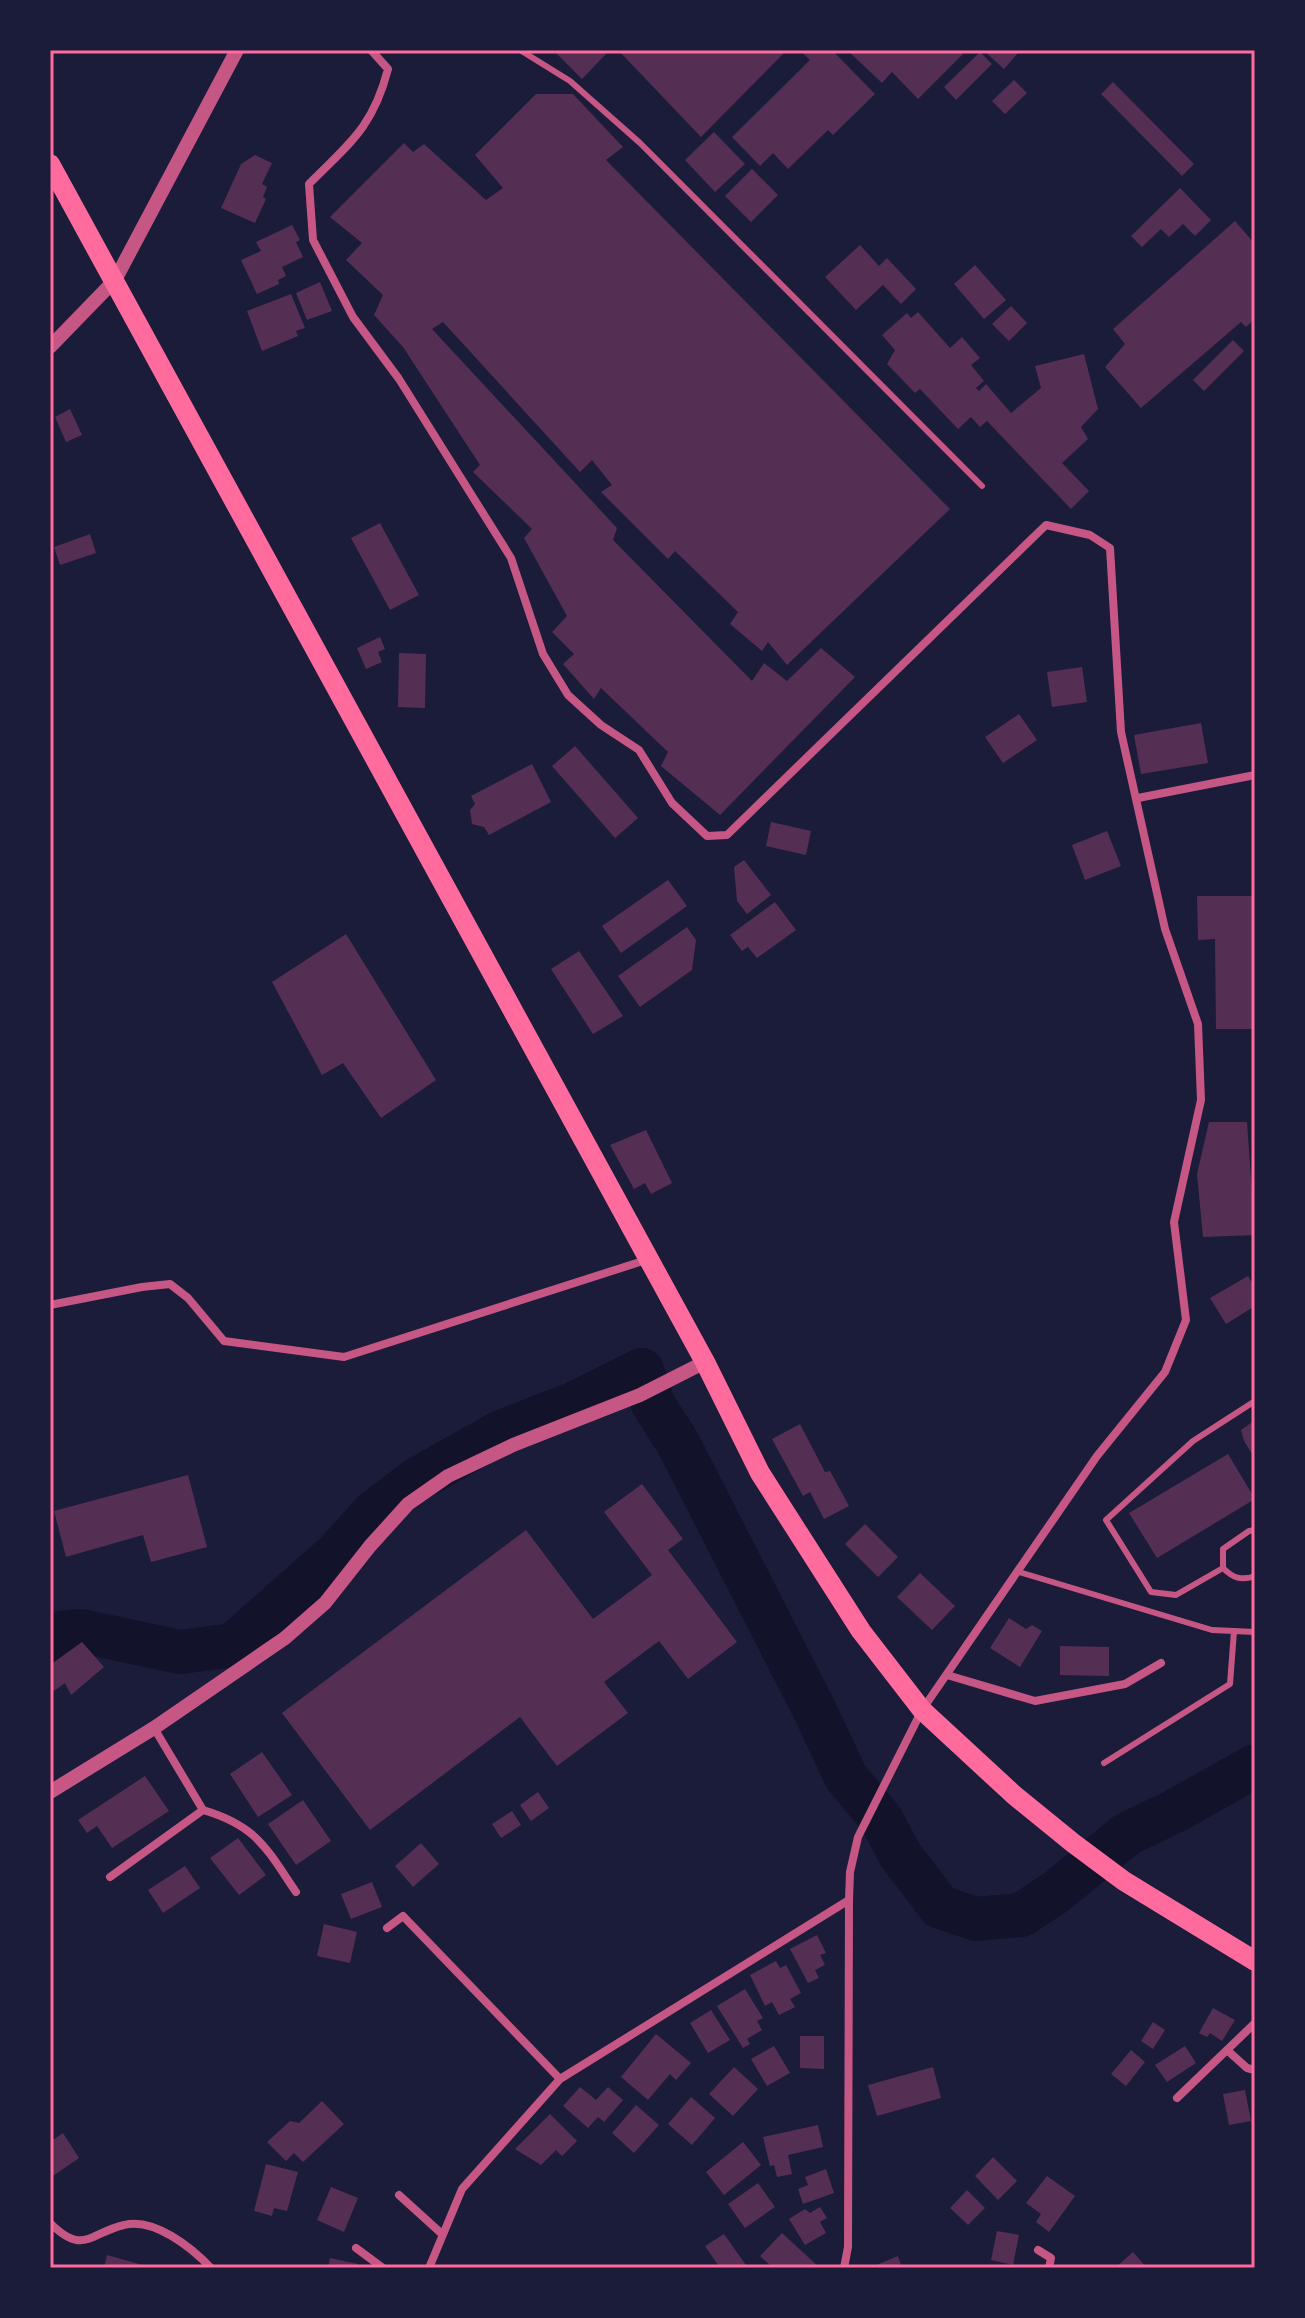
<svg xmlns="http://www.w3.org/2000/svg" width="1305" height="2318" font-family="'Exo 2',sans-serif">
<rect width="100%" height="100%" fill="#1b1b3a"/>
<g fill="none" stroke-linecap="round" stroke-linejoin="round">
<!-- river -->
<path stroke="#12122b" stroke-width="44" d="M50 1641 61 1633 81 1631 180 1652 233 1645 336 1554 373 1513 416 1480 501 1432 573 1404 642 1370 653 1404 678 1443 815 1711 846 1777 881 1819 901 1856 940 1907 976 1919 1021 1915 1056 1892 1127 1834 1175 1811 1255 1766"/>
</g>
<!-- building -->
<path fill="#542f53" d="M553 50H602L606 54 582 79Z
M618 50H787L701 137Z
M800 50H832L875 94 833 135 828 130 788 169 773 153 760 166 732 137 810 60Z
M847 50H959L963 54 918 99 892 72 882 83Z
M983 50H1015L1018 53 1004 69Z
M980 52 992 64 956 100 944 87Z
M1014 80 1027 93 1005 114 992 101Z
M1113 82 1194 164 1182 176 1101 94Z
M536 94H573L623 147 606 160 950 509 787 665 768 642 762 651 730 624 738 612 675 551 668 559 601 492 612 485 592 460 580 472 443 322 432 329 617 528 613 540 752 681 764 663 787 681 821 648 855 677 720 815 661 766 668 752 601 688 594 699 563 664 574 654 552 632 567 616 524 538 532 529 473 472 480 465 403 347 374 315 383 295 346 260 362 243 330 217 404 143 413 152 424 144 486 200 503 188 475 155Z
M714 132 745 164 715 192 685 160Z
M255 155 272 163 262 184 267 187 263 197 266 199 255 223 221 208 241 164Z
M752 169 778 195 751 222 725 196Z
M1180 188 1211 220 1195 236 1183 224 1169 237 1161 229 1142 247 1131 236Z
M1235 221 1255 244V319L1246 327 1241 322 1141 408 1105 367 1125 344 1113 329Z
M292 225 300 240 296 242 303 257 282 267 286 276 278 280 279 284 257 294 241 260 261 251 256 242Z
M860 245 879 266 887 258 916 289 901 304 883 285 856 310 825 277Z
M975 265 1006 300 984 319 954 284Z
M320 282 332 311 307 320 296 293Z
M291 294 305 328 296 331 298 336 262 351 247 311Z
M1011 306 1027 323 1009 341 992 324Z
M918 312 950 348 962 337 980 358 971 365 984 381 976 388 979 391 986 384 1011 413 1041 388 1035 366 1084 354 1098 409 1081 427 1088 439 1062 463 1089 491 1071 509 987 421 980 427 971 417 958 429 920 389 915 393 887 364 895 350 882 335 907 313 911 318Z
M1233 340 1244 351 1204 391 1193 380Z
M70 409 82 435 66 442 55 417Z
M380 523 419 595 390 610 351 538Z
M90 534 96 553 60 565 54 547Z
M380 637 385 649 378 652 382 662 366 669 357 648Z
M399 653 426 654 425 708 398 707Z
M1082 667 1087 702 1052 707 1047 672Z
M1019 714 1037 740 1003 763 985 737Z
M1201 723 1208 763 1141 774 1134 735Z
M575 746 638 818 615 838 552 766Z
M532 764 551 802 489 835 484 827 472 824 470 810 475 804 471 796Z
M771 822 811 831 806 855 766 846Z
M1107 831 1121 866 1085 880 1072 845Z
M744 860 771 895 747 914 737 901 734 867Z
M668 880 687 906 621 953 602 926Z
M1197 896H1255L1254 1029H1216L1215 939 1198 940Z
M775 902 796 930 757 958 748 947 742 951 730 935Z
M687 927 696 940 692 970 640 1007 618 976Z
M346 934 436 1080 381 1118 343 1063 322 1075 272 982Z
M579 951 623 1016 593 1034 551 969Z
M1209 1122H1247L1255 1235 1203 1237 1197 1174Z
M646 1130 672 1183 651 1194 645 1183 634 1189 610 1145Z
M1248 1276 1255 1288V1306L1226 1324 1210 1298Z
M1255 1420V1459L1244 1441 1241 1430Z
M800 1424 825 1472 830 1471 849 1506 824 1519 810 1492 803 1496 772 1439Z
M1228 1454 1255 1499 1157 1558 1129 1513Z
M188 1475 207 1547 151 1562 143 1535 66 1557 54 1511Z
M642 1484 683 1539 668 1550 737 1642 688 1679 659 1641 604 1682 628 1713 557 1766 520 1717 370 1830 282 1713 526 1530 593 1619 652 1575 604 1512Z
M865 1524 898 1557 878 1577 845 1544Z
M920 1573 955 1606 932 1630 897 1597Z
M1009 1618 1026 1629 1032 1625 1042 1631 1020 1667 990 1648Z
M82 1642 104 1667 71 1695 65 1683 54 1691 50 1685V1665Z
M1060 1646 1109 1647V1676L1060 1675Z
M262 1752 292 1795 258 1817 230 1774Z
M145 1776 169 1811 112 1848 97 1826 87 1833 78 1820Z
M538 1792 549 1808 531 1821 520 1805Z
M303 1800 331 1841 296 1865 268 1824Z
M512 1811 521 1825 501 1838 492 1824Z
M238 1838 266 1875 239 1895 210 1858Z
M421 1843 439 1864 413 1887 395 1866Z
M185 1866 200 1888 163 1913 148 1890Z
M372 1882 382 1907 351 1919 341 1894Z
M324 1924 357 1932 350 1963 317 1956Z
M817 1935 826 1953 820 1955 825 1965 815 1970 819 1978 808 1983 790 1949Z
M776 1961 780 1968 786 1965 801 1993 790 1999 795 2007 779 2015 772 2002 765 2006 750 1975Z
M745 1989 763 2018 757 2021 762 2030 747 2039 750 2044 743 2048 717 2006Z
M1213 2008 1235 2020 1222 2041 1210 2033 1207 2037 1199 2033Z
M711 2010 730 2040 708 2053 690 2023Z
M1153 2022 1165 2030 1153 2049 1141 2041Z
M656 2034 691 2063 676 2080 670 2074 648 2100 621 2077Z
M800 2036H824V2069L800 2068Z
M774 2046 790 2073 767 2086 751 2059Z
M1185 2046 1196 2063 1167 2082 1155 2065Z
M1131 2050 1145 2062 1126 2086 1111 2074Z
M734 2067 758 2089 733 2116 709 2094Z
M933 2067 941 2098 877 2116 868 2085Z
M580 2087 596 2100 608 2087 623 2100 604 2122 598 2117 588 2128 563 2106Z
M1245 2090 1251 2121 1229 2125 1223 2094Z
M691 2097 715 2118 692 2145 668 2124Z
M322 2101 344 2124 303 2162 294 2153 286 2161 267 2142 290 2121 299 2123Z
M636 2105 659 2125 634 2153 612 2133Z
M550 2114 577 2141 562 2156 556 2150 541 2165 515 2149Z
M818 2125 823 2147 788 2155 792 2174 777 2177 774 2165 770 2166 763 2137Z
M63 2133 79 2158 50 2178V2142Z
M743 2142 761 2165 724 2195 706 2172Z
M993 2157 1017 2181 998 2200 975 2176Z
M266 2164 298 2172 287 2211 274 2208 272 2216 254 2211Z
M826 2169 834 2193 803 2204 798 2189 808 2185 805 2177Z
M1047 2176 1075 2196 1049 2232 1036 2222 1041 2214 1026 2203Z
M758 2183 775 2207 745 2228 728 2204Z
M331 2187 358 2198 344 2232 317 2220Z
M967 2190 985 2208 968 2225 950 2208Z
M820 2207 827 2218 820 2222 826 2233 805 2245 789 2219 805 2209 810 2213Z
M997 2231 1019 2235 1013 2265 991 2260Z
M782 2233 820 2268H773L760 2256Z
M724 2234 748 2268H720L705 2246Z
M1133 2252 1147 2268H1115Z
M107 2255 150 2267V2268H104Z
M898 2256 902 2268H869Z
M330 2258 358 2264V2268H328Z"/>
<g fill="none" stroke-linecap="round" stroke-linejoin="round">
<!-- service -->
<path stroke="#c65784" stroke-width="6" d="M520 50 570 81 640 143 982 486
M1255 1530 1249 1531 1223 1549V1568C1233 1578 1241 1581 1255 1576
M1223 1568 1176 1595 1151 1592 1106 1520 1193 1441 1255 1401
M1019 1572 1212 1630 1255 1632
M1104 1763 1230 1684 1234 1631"/>
<!-- minor -->
<path stroke="#c65784" stroke-width="8" d="M371 50 388 69C373 127 350 143 309 184L313 240 353 317 399 379 511 558 543 654 568 695 601 725 639 750 672 803 707 836 727 835 1046 525 1090 535 1110 548 1121 732 1165 929 1198 1024 1201 1100 1174 1222 1186 1320 1165 1372 1097 1456 922 1710 858 1837 850 1872 849 1900 848 2247 844 2268
M1138 798 1255 775
M50 1305 142 1287 170 1284 188 1298 224 1341 344 1357 646 1260
M947 1675 1035 1701 1125 1684 1161 1663
M154 1728 203 1810C257 1826 266 1848 296 1892
M110 1877 203 1810
M387 1928 403 1916 560 2079
M1227 2050 1247 2068 1255 2070
M1177 2098 1255 2023
M399 2195 442 2234
M50 2223C83 2256 90 2233 124 2225 154 2217 192 2248 211 2268
M356 2248 383 2268
M1038 2250 1051 2258 1049 2268
M429 2268 462 2189 560 2079 849 1900"/>
<!-- tertiary -->
<path stroke="#c65784" stroke-width="14" d="M50 347 115 280 237 50
M50 1792 154 1728 285 1638 325 1603 370 1546 408 1504 448 1476 513 1445 640 1395 705 1362"/>
<!-- primary -->
<path stroke="#ff6b9d" stroke-width="20" d="M50 164 705 1362 760 1473 861 1631 922 1710 1014 1795 1073 1843 1124 1881 1255 1961"/>
</g>
<!-- border -->
<rect width="1305" height="2318" fill="none" stroke="#1b1b3a" stroke-width="104"/>
<rect x="52" y="52" width="1201" height="2214" fill="none" stroke="#ff6b9d" stroke-width="3"/>
</svg>
